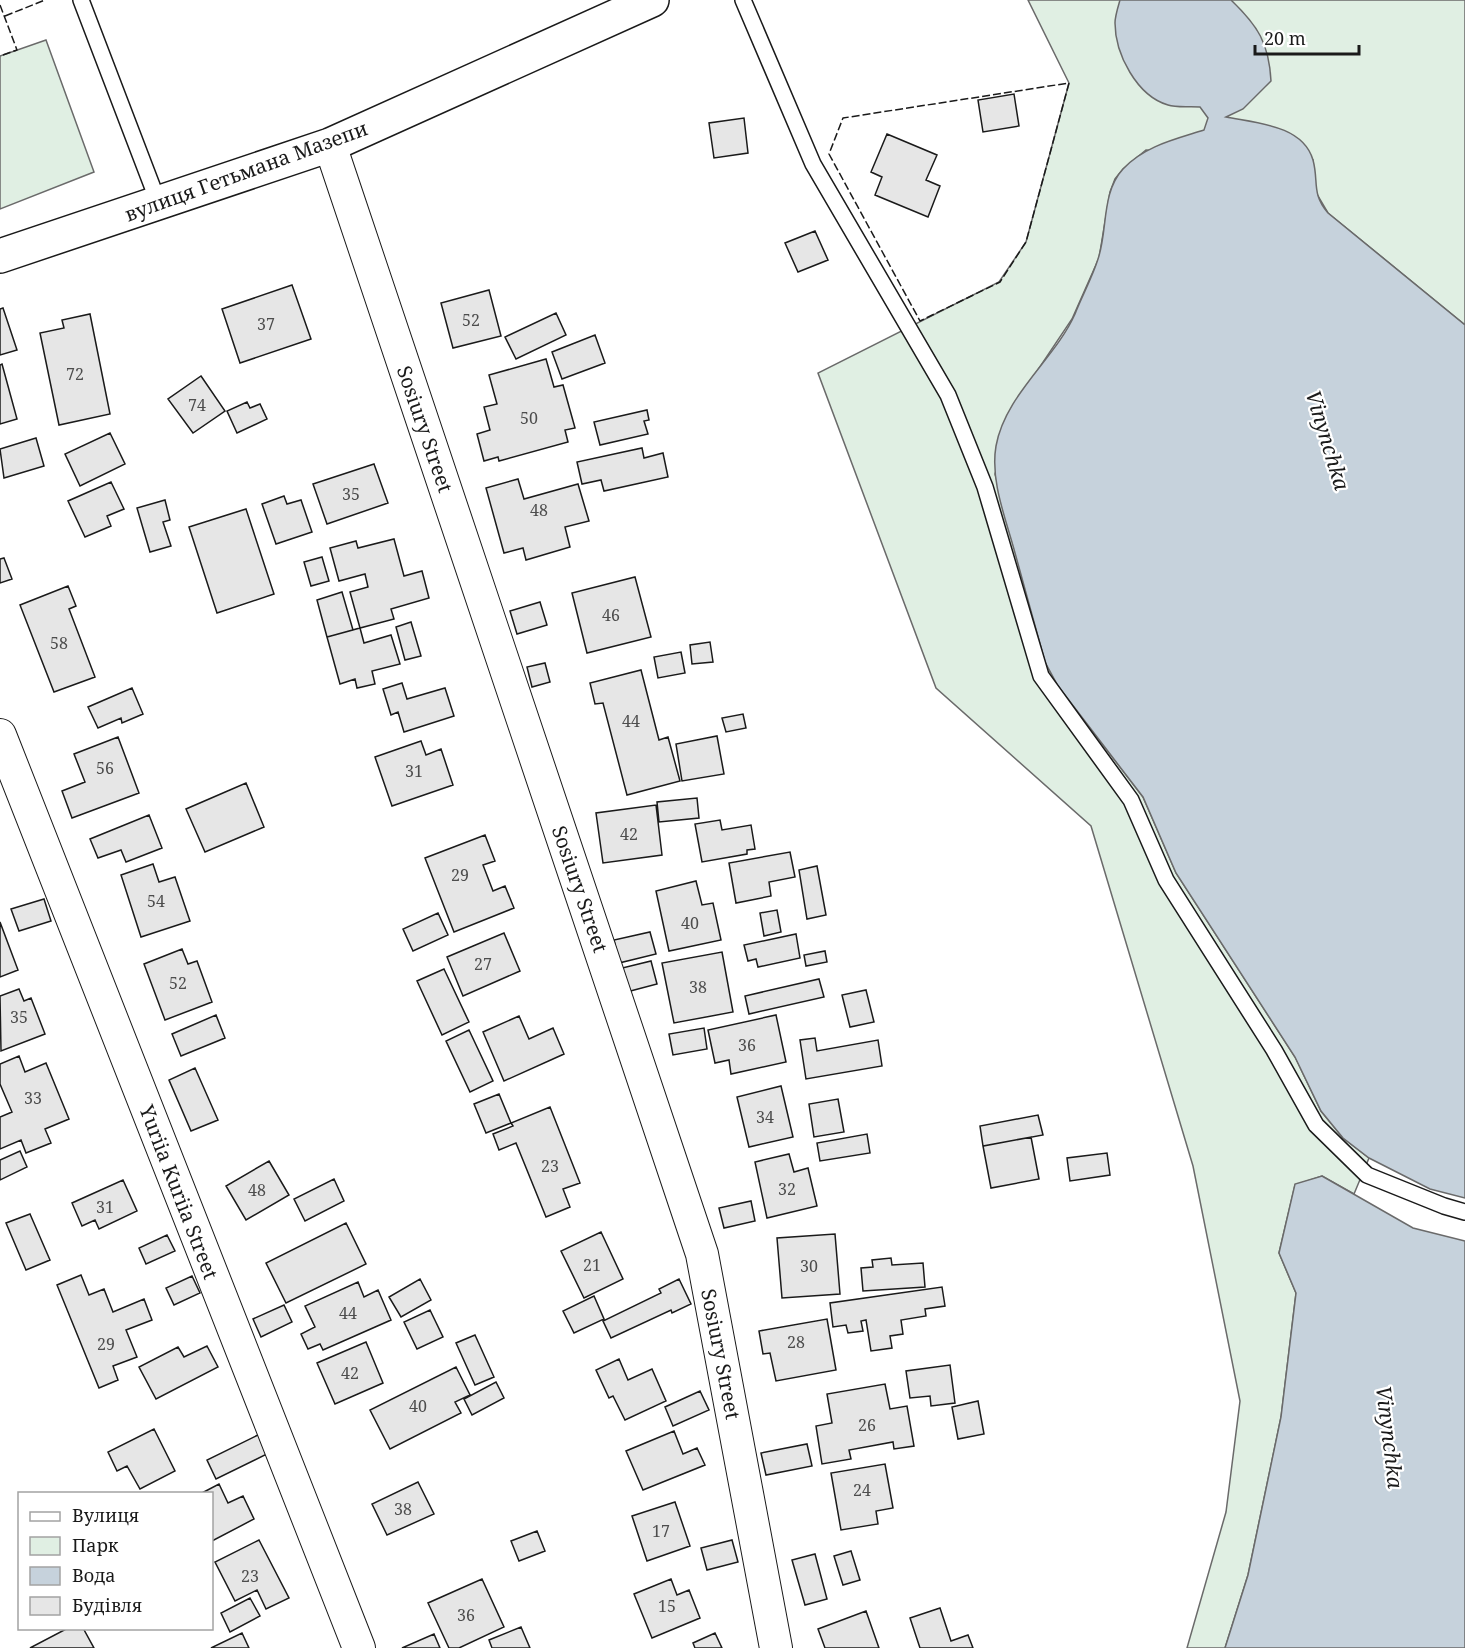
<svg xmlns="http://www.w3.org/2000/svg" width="1465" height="1648" font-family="'Noto Serif',serif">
<rect width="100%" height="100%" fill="#fff"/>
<!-- green -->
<path fill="#e0efe3" stroke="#6a6a6a" stroke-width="1.5" d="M1028 0H1465V325L1328 213 1315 191 1313 160 1146 150 1123 169 1115 179 1110 192 1099 258 1072 319 1019 398 995 474 1045 662 1058 686 1143 797 1176 873 1295 1057 1321 1111 1343 1138 1369 1158 1354 1194 1322 1176 1295 1185 1279 1253 1296 1293 1281 1417 1248 1575 1225 1648H1187L1226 1512 1240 1401 1193 1166 1091 826 936 688 818 373 999 282 1026 242 1069 83Z
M46 40 94 172 0 209V56Z"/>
<!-- water -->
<path fill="#c6d2dc" stroke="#6a6a6a" stroke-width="1.5" d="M1120 0H1231C1258 26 1269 43 1271 81L1243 109 1226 117C1256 123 1303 125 1313 160 1319 182 1311 193 1328 213L1465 325V1198L1430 1189 1369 1158 1343 1138 1321 1111 1295 1057 1176 873 1143 797 1058 686 1045 662C1035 626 1025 589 1015 553 1006 519 990 481 996 446 1005 395 1055 359 1075 314 1082 296 1092 278 1098 259 1108 230 1101 193 1123 169 1144 146 1176 139 1204 130L1208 118 1200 107C1190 106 1177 108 1168 105 1137 96 1115 54 1115 23 1115 16 1118 7 1120 0Z
M1322 1176 1413 1228 1465 1241V1648H1225L1248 1575 1281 1417 1296 1293 1279 1253 1295 1184Z"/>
<!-- building -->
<path fill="#e6e6e6" stroke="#1a1a1a" stroke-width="1.5" d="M1014 94 1019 126 983 132 978 100Z
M744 118 748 153 714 158 709 123Z
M887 134 937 155 926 180 940 186 928 217 875 195 882 177 871 172Z
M815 231 828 260 798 272 785 243Z
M292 285 311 339 240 363 222 309Z
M489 290 501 336 453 348 441 303Z
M3 308 17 350 0 355V309Z
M556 313 566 335 516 359 505 337Z
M90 314 110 414 59 425 40 333 64 328 62 320Z
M595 335 605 363 562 379 552 352Z
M546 359 554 387 563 385 575 428 565 430 568 442 499 461 498 457 484 461 477 434 490 430 484 407 497 404 489 375Z
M2 364 17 419 0 424V365Z
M201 376 225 411 193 433 168 399Z
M247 402 250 408 260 404 267 419 237 433 227 411Z
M647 410 649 420 644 421 648 434 600 445 594 422Z
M110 433 125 464 80 486 65 454Z
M36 438 44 466 4 478 0 449Z
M642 448 644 458 663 453 668 477 604 491 601 480 582 484 577 462Z
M374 464 388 503 327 524 313 484Z
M518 479 524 499 578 484 589 521 565 527 570 547 526 560 523 548 504 553 486 488Z
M111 482 124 509 107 516 111 526 85 537 68 501Z
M284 496 287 504 301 500 312 532 276 544 262 504Z
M165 500 170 520 163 522 171 546 150 552 137 508Z
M246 509 274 594 217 613 189 527Z
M394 539 404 576 422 571 429 598 391 609 394 619 360 628 350 592 368 587 365 574 339 581 330 548 356 541 358 548Z
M322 557 329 581 311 586 304 562Z
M4 558 12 579 0 583V559Z
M635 577 651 637 587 653 572 593Z
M68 586 76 606 69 609 95 677 54 692 20 605Z
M342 592 353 630 327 637 317 600Z
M540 602 547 625 517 634 510 611Z
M411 622 421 656 405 660 396 627Z
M360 628 364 643 391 635 400 664 372 671 375 684 357 688 355 679 340 684 327 637Z
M710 642 713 662 692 664 690 645Z
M681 652 685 673 658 678 654 657Z
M545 663 550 682 532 687 527 667Z
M641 670 659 740 668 737 680 781 627 795 603 703 595 704 590 683Z
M402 683 407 699 445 688 454 716 404 732 398 712 391 715 383 689Z
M132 688 143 714 122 723 121 718 98 728 88 707Z
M743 714 746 728 726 732 722 718Z
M717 736 724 774 682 781 676 744Z
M118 737 139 793 72 818 62 791 85 782 74 754Z
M421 741 426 755 441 749 453 785 392 806 375 757Z
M246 783 264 827 205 852 186 809Z
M697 798 699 818 659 822 657 802Z
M656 805 662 855 603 863 596 813Z
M149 815 162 848 126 862 121 850 98 858 90 839Z
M720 820 722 830 751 825 755 849 747 850V854L702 862 695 824Z
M485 835 495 861 483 865 493 891 505 886 514 908 454 932 425 858Z
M790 852 795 877 769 882 771 896 736 903 729 863Z
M153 864 159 882 175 877 190 921 141 937 121 875Z
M817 866 826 915 807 919 799 870Z
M696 881 702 905 713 903 721 940 669 951 656 891Z
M44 899 51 921 19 931 11 909Z
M777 910 781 932 764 936 760 913Z
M438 913 448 935 413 951 403 929Z
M0 922 18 970 0 977Z
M650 932 656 954 619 963 614 940Z
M504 933 520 971 463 996 447 957Z
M796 934 800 958 758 967 756 959 748 961 744 945Z
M182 949 188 964 197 961 212 1002 165 1020 144 964Z
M825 951 827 962 806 966 804 955Z
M722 952 733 1012 674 1023 662 963Z
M651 961 657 984 619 994 614 970Z
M444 969 469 1022 442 1035 417 981Z
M819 979 824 997 749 1014 745 996Z
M19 989 24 1001 31 998 45 1034 1 1051 0 996Z
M866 990 874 1022 850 1027 842 995Z
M216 1015 225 1038 181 1056 172 1034Z
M776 1015 786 1062 731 1074 729 1060 715 1063 708 1030Z
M519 1016 529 1039 553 1028 564 1054 504 1081 483 1032Z
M704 1028 707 1049 673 1055 669 1034Z
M469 1030 493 1081 470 1092 446 1041Z
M815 1038 817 1051 878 1040 882 1066 806 1079 800 1040Z
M19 1056 25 1072 46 1063 69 1119 45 1129 51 1143 26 1153 21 1140 0 1149V1117L12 1112 0 1084V1064Z
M195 1068 218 1120 191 1131 169 1080Z
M781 1086 793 1137 749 1147 737 1097Z
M499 1094 511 1123 486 1133 474 1104Z
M838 1099 844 1132 814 1137 809 1104Z
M550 1107 580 1183 563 1189 570 1207 546 1217 516 1143 499 1150 493 1134 513 1126 511 1123Z
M1038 1115 1043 1135 983 1146 980 1126Z
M867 1134 870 1153 820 1161 817 1143Z
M1031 1137 1039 1179 991 1188 983 1146Z
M20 1151 27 1167 0 1180V1160Z
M1107 1153 1110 1175 1070 1181 1067 1158Z
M789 1154 794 1172 808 1168 817 1206 767 1218 755 1162Z
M269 1161 289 1195 246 1220 226 1186Z
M334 1179 344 1201 305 1221 294 1199Z
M123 1180 137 1211 99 1229 95 1220 82 1226 72 1203Z
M751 1201 755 1221 724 1228 719 1208Z
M30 1214 50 1260 26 1270 6 1223Z
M346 1223 366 1264 286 1303 266 1263Z
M601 1232 623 1279 584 1298 561 1251Z
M835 1234 840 1294 782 1298 777 1238Z
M167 1235 175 1251 146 1264 139 1248Z
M891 1258 892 1265 923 1263 925 1287 863 1291 861 1268 873 1267 872 1260Z
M81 1275 89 1295 104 1289 113 1312 144 1299 152 1320 126 1330 137 1357 113 1366 118 1380 99 1388 57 1285Z
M192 1276 200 1293 174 1305 166 1288Z
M420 1279 431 1300 401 1317 389 1297Z
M679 1279 691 1304 672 1313 671 1310 611 1338 603 1321 661 1293 659 1289Z
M358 1282 364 1297 378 1290 391 1320 323 1350 320 1344 308 1349 301 1334 315 1327 305 1306Z
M942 1287 945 1306 925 1309 926 1316 901 1320 903 1334 890 1336 892 1348 871 1351 866 1320 861 1321 863 1331 848 1333 846 1325 833 1327 830 1303Z
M594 1296 604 1319 574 1333 563 1311Z
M284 1305 292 1322 261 1337 253 1319Z
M430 1310 443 1337 417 1349 404 1322Z
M827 1319 836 1370 776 1381 770 1353 763 1354 759 1331Z
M475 1335 494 1377 475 1385 456 1343Z
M366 1342 383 1383 335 1404 317 1363Z
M207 1346 218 1367 156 1399 139 1367 178 1347 184 1357Z
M619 1359 628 1380 652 1369 666 1401 625 1420 613 1396 609 1398 596 1370Z
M950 1365 955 1403 931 1406 930 1396 910 1398 906 1371Z
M456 1367 470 1395 455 1402 461 1413 390 1449 370 1410Z
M496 1382 504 1398 472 1415 464 1399Z
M885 1384 890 1409 907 1406 914 1446 894 1449 893 1442 849 1450 851 1459 822 1464 816 1426 832 1423 827 1394Z
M700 1391 709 1410 673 1426 665 1407Z
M978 1401 984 1434 958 1439 952 1407Z
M154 1429 175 1471 140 1489 127 1466 117 1471 108 1452Z
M674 1431 683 1454 697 1448 705 1465 643 1490 626 1451Z
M260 1434 269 1453 216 1479 207 1460Z
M807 1444 812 1466 766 1475 761 1453Z
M885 1464 893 1508 876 1511 878 1524 841 1530 831 1473Z
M418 1482 434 1514 387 1535 372 1504Z
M219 1484 228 1503 243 1496 254 1519 212 1541V1494H200Z
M675 1502 690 1546 647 1561 632 1516Z
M537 1531 545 1551 519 1561 511 1541Z
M259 1540 289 1598 266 1609 257 1590 235 1601 215 1562Z
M732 1540 738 1562 707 1570 701 1548Z
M851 1551 860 1580 843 1585 834 1556Z
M815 1554 827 1599 805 1605 792 1560Z
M482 1579 504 1627 459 1648H449L428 1603Z
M671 1579 677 1595 689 1590 700 1618 652 1638 634 1594Z
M250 1598 260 1616 230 1632 221 1613Z
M940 1608 951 1641 968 1635 973 1648H920L910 1618Z
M866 1611 879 1648H825L818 1629Z
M521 1627 530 1648H492L489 1640Z
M68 1628H83L94 1648H30Z
M242 1633 249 1648H211Z
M715 1633 722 1648H695L693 1643Z
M434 1634 440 1648H402Z"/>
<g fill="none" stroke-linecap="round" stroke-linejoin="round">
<defs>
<path id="service" d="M81 0 159 204
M743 0 813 164 948 395 985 487 1041 676 1131 800 1166 880 1274 1050 1316 1125 1367 1175 1444 1206 1465 1212"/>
<path id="minor" d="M330 145 702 1254 776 1648
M0 735 359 1648"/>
<path id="tertiary" d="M0 256 330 145 652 0"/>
</defs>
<!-- service casing -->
<use href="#service" stroke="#1a1a1a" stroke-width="18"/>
<!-- minor casing -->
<use href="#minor" stroke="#1a1a1a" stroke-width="34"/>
<!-- tertiary casing -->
<use href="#tertiary" stroke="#1a1a1a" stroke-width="36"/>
<!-- service -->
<use href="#service" stroke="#fff" stroke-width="15"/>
<!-- minor -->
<use href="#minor" stroke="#fff" stroke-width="32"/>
<!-- tertiary -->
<use href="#tertiary" stroke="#fff" stroke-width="33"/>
<!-- fence -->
<path stroke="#1a1a1a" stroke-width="1.5" stroke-dasharray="8 3" stroke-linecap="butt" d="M0 5 17 50 0 56
M5 16 45 0
M1069 83 1026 242 1000 282 920 321 829 154 843 118Z"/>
</g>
<g text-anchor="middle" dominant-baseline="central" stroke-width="4.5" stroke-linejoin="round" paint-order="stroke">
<!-- number labels -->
<g font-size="16" fill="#4d4d4d">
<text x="471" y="320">52</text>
<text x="266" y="324">37</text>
<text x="75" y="374">72</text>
<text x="197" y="405">74</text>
<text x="529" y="418">50</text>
<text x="351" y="494">35</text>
<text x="539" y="510">48</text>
<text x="611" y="615">46</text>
<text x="59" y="643">58</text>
<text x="631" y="721">44</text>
<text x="105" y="768">56</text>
<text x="414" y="771">31</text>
<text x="629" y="834">42</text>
<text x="460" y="875">29</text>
<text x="156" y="901">54</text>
<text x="690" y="923">40</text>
<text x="483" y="964">27</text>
<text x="178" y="983">52</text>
<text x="698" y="987">38</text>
<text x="19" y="1017">35</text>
<text x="747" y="1045">36</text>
<text x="33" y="1098">33</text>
<text x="765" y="1117">34</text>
<text x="550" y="1166">23</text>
<text x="787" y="1189">32</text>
<text x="257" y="1190">48</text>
<text x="105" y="1207">31</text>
<text x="592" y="1265">21</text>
<text x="809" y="1266">30</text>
<text x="348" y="1313">44</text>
<text x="796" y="1342">28</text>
<text x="106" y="1344">29</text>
<text x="350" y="1373">42</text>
<text x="418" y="1406">40</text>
<text x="867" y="1425">26</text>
<text x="862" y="1490">24</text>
<text x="403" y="1509">38</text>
<text x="661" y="1531">17</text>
<text x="250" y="1576">23</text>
<text x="667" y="1606">15</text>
<text x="466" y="1615">36</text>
</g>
<!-- street labels -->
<g font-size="20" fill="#1a1a1a" stroke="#fff">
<text transform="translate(246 171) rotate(-20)">вулиця Гетьмана Мазепи</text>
<text transform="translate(425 429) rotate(71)">Sosiury Street</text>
<text transform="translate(580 889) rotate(71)">Sosiury Street</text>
<text transform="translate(179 1192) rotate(69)">Yuriia Kuriia Street</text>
<text transform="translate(721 1354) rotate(79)">Sosiury Street</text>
</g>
<!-- water labels -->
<g font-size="21" font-style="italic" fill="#1a1a1a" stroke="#fff">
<text transform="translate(1328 440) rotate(73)">Vinynchka</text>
<text transform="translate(1390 1437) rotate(83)">Vinynchka</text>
</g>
</g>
<!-- legend -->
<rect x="18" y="1492" width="195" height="138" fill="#ffffff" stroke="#a3a3a3" stroke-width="1.5"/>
<rect x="30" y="1512" width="30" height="9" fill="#ffffff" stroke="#a3a3a3" stroke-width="1.5"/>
<text x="72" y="1522" font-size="18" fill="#1a1a1a">Вулиця</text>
<rect x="30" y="1537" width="30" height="18" fill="#e0efe3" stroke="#a3a3a3" stroke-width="1.5"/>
<text x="72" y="1552" font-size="18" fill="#1a1a1a">Парк</text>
<rect x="30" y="1567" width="30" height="18" fill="#c6d2dc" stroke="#a3a3a3" stroke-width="1.5"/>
<text x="72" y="1582" font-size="18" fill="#1a1a1a">Вода</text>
<rect x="30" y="1597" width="30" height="18" fill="#e6e6e6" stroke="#a3a3a3" stroke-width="1.5"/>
<text x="72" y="1612" font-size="18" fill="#1a1a1a">Будівля</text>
<!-- scale -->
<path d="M1255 45v9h104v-9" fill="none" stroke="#1a1a1a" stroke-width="3"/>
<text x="1264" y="45" font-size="18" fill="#1a1a1a" stroke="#ffffff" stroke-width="4.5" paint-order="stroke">20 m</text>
</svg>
